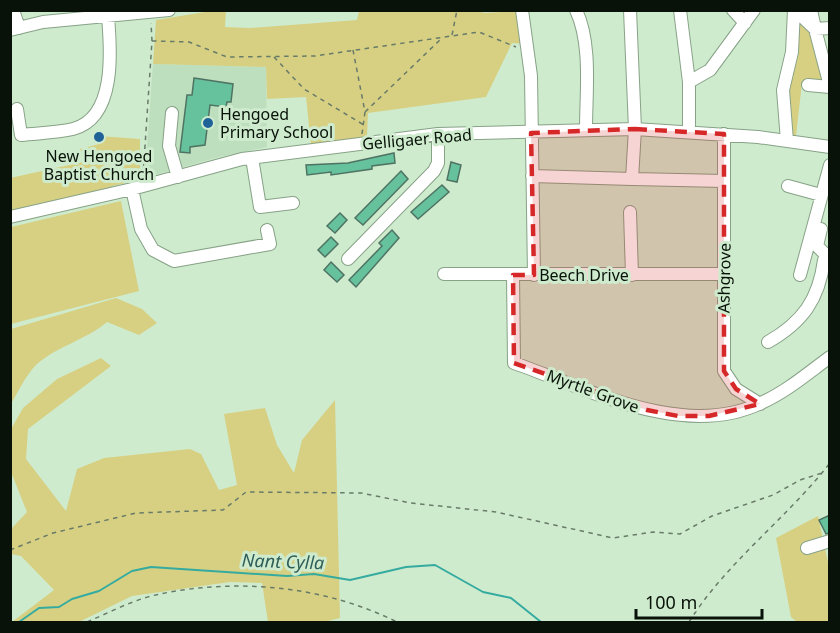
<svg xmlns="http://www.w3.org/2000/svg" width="840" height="633" font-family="'Noto Sans',sans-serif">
<rect width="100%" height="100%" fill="#cfebce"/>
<!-- built -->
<path fill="#bddfbd" d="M153 64 266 67 267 147 219 157 151 176 145 174Z"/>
<!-- green -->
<path fill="#d7d083" d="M217 10 226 11 225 27 250 28 357 20 359 11 483 10V13L517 11 524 44 512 43 486 97 368 113 367 137 311 145 306 97 267 99 266 67 153 64 156 20Z
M796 11H809L824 84 802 83 796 136 792 134 785 90Z
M99 136 140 139V180L112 186 110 192 11 213 10 178 83 162 80 149 99 144Z
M121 201 139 291 11 324V227Z
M116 298 142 309 157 323 139 335 107 322C86 340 57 346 36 365 26 375 18 392 11 404V329Z
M101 358 111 366 28 429 26 459 66 511 77 469 104 458 190 449 201 454 219 490 237 485 224 414 265 408 277 445 294 473 302 440 335 400 340 618 324 622H268L262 583 230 582 132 596 79 622H12L54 590 21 556 11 554V529L27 512 11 472V429L23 408 57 379Z
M818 516 829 567V622H797L791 617 776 538Z"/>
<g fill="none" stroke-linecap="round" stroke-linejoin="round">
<!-- stream -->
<path stroke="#35aba0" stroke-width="2" d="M19 622 39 608 59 607 72 599 99 591 132 571 151 567 287 576 314 574 350 580 406 567 435 565 483 592 511 598 541 622"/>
</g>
<!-- building -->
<path fill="#66c29c" stroke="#4f7363" stroke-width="1.5" d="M194 78 233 84 231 102H227L226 107 210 105 205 145 190 147V153L180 152 187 95H192Z
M394 153 395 163 372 166V169L331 175V172L307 175 306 165 348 163Z
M451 162 461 165 457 182 447 180Z
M401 171 408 179 363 225 355 218Z
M442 185 449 192 418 219 411 212Z
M340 213 347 220 335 233 327 226Z
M392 230 399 238 356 287 349 280 382 246 379 243Z
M331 237 338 244 325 257 318 250Z
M331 262 344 275 337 282 324 270Z
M830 515V533L826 534 819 520Z"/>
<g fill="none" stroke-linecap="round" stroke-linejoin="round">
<defs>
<path id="minor" d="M13 10 19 28
M522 10 531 76 534 275
M576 10C592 44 586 92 586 129
M630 10 635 129 632 179 724 181
M680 10 689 82V131
M733 10 745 23
M795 10 815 29 811 10
M830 28 815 29 830 86
M10 30 43 22 169 10
M689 82 710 70 754 10
M808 85 830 87
M17 109 21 135C38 133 56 133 73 129 116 118 111 51 108 17
M172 113 169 146 178 177
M724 134V371L736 389 760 404
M787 141 783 90 792 52 794 10
M252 158 260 207 293 203
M532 176 632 179
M788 186 821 195
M132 189 141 229 153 250 174 261 270 244 267 230
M630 212 632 275
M10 217 132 189 242 159 438 134 635 129 758 137 830 147
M821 229 817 246 827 256
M348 259 434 171 438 163V134
M444 274H724
M513 275 514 363C588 389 684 440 761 403 786 392 808 373 830 357
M800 275 830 165
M768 342C803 322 819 299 824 260L830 256
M807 548 830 541"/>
</defs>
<!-- minor casing -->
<use href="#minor" stroke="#87a287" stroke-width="14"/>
<!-- path -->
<path stroke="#687b68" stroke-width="1.5" stroke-dasharray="4.5 4.5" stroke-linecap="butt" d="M452 35 457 10
M152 41 189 42 227 57 315 56 479 32 516 47
M353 50 365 112 362 134
M274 57 304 89 364 125
M365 112 442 38
M143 176 152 41 151 23
M10 550 53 533 136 513 223 510 246 492 361 493 411 503 496 512 613 538 653 532 680 534 712 516 773 495 800 480 822 473
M87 622C108 613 129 602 151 596 232 577 323 585 397 622
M689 622C726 563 786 519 830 463"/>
<!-- minor -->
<use href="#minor" stroke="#fff" stroke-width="12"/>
</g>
<!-- marked area -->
<path fill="#d62828" fill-opacity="0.2" stroke="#d62828" stroke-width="4.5" stroke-dasharray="12 8" stroke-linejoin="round" d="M635 129 724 134V371L736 389 760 404 709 416H678L647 410 514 363 513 275H534L531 133Z"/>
<!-- markers -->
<g fill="#1f6298" stroke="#cfebce" stroke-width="2">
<circle cx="208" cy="123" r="6"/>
<circle cx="99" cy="137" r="6"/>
</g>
<g text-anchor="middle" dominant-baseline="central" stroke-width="6" stroke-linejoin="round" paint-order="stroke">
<!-- poi labels -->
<g font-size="16" fill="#081208" stroke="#cfebce" text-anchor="start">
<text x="220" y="114">Hengoed<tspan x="220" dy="18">Primary School</tspan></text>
<text x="99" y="156" text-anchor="middle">New Hengoed<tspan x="99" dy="18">Baptist Church</tspan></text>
</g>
<!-- street labels -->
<g font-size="16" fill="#081208" stroke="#cfebce">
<text transform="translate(417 139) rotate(-5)">Gelligaer Road</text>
<text x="584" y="275">Beech Drive</text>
<text transform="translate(724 278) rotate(-89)">Ashgrove</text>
<text transform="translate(593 391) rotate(20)">Myrtle Grove</text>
</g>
<!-- water labels -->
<g font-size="18" font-style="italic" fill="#2e5e58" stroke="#cfebce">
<text transform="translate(283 561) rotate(2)">Nant Cylla</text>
</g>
</g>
<!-- border -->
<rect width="840" height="633" fill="none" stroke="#081208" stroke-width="24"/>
<!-- scale -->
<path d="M636 609v9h126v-9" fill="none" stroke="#081208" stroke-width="3"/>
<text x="645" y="609" font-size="18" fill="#081208" stroke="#cfebce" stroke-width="4.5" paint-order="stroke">100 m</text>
</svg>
